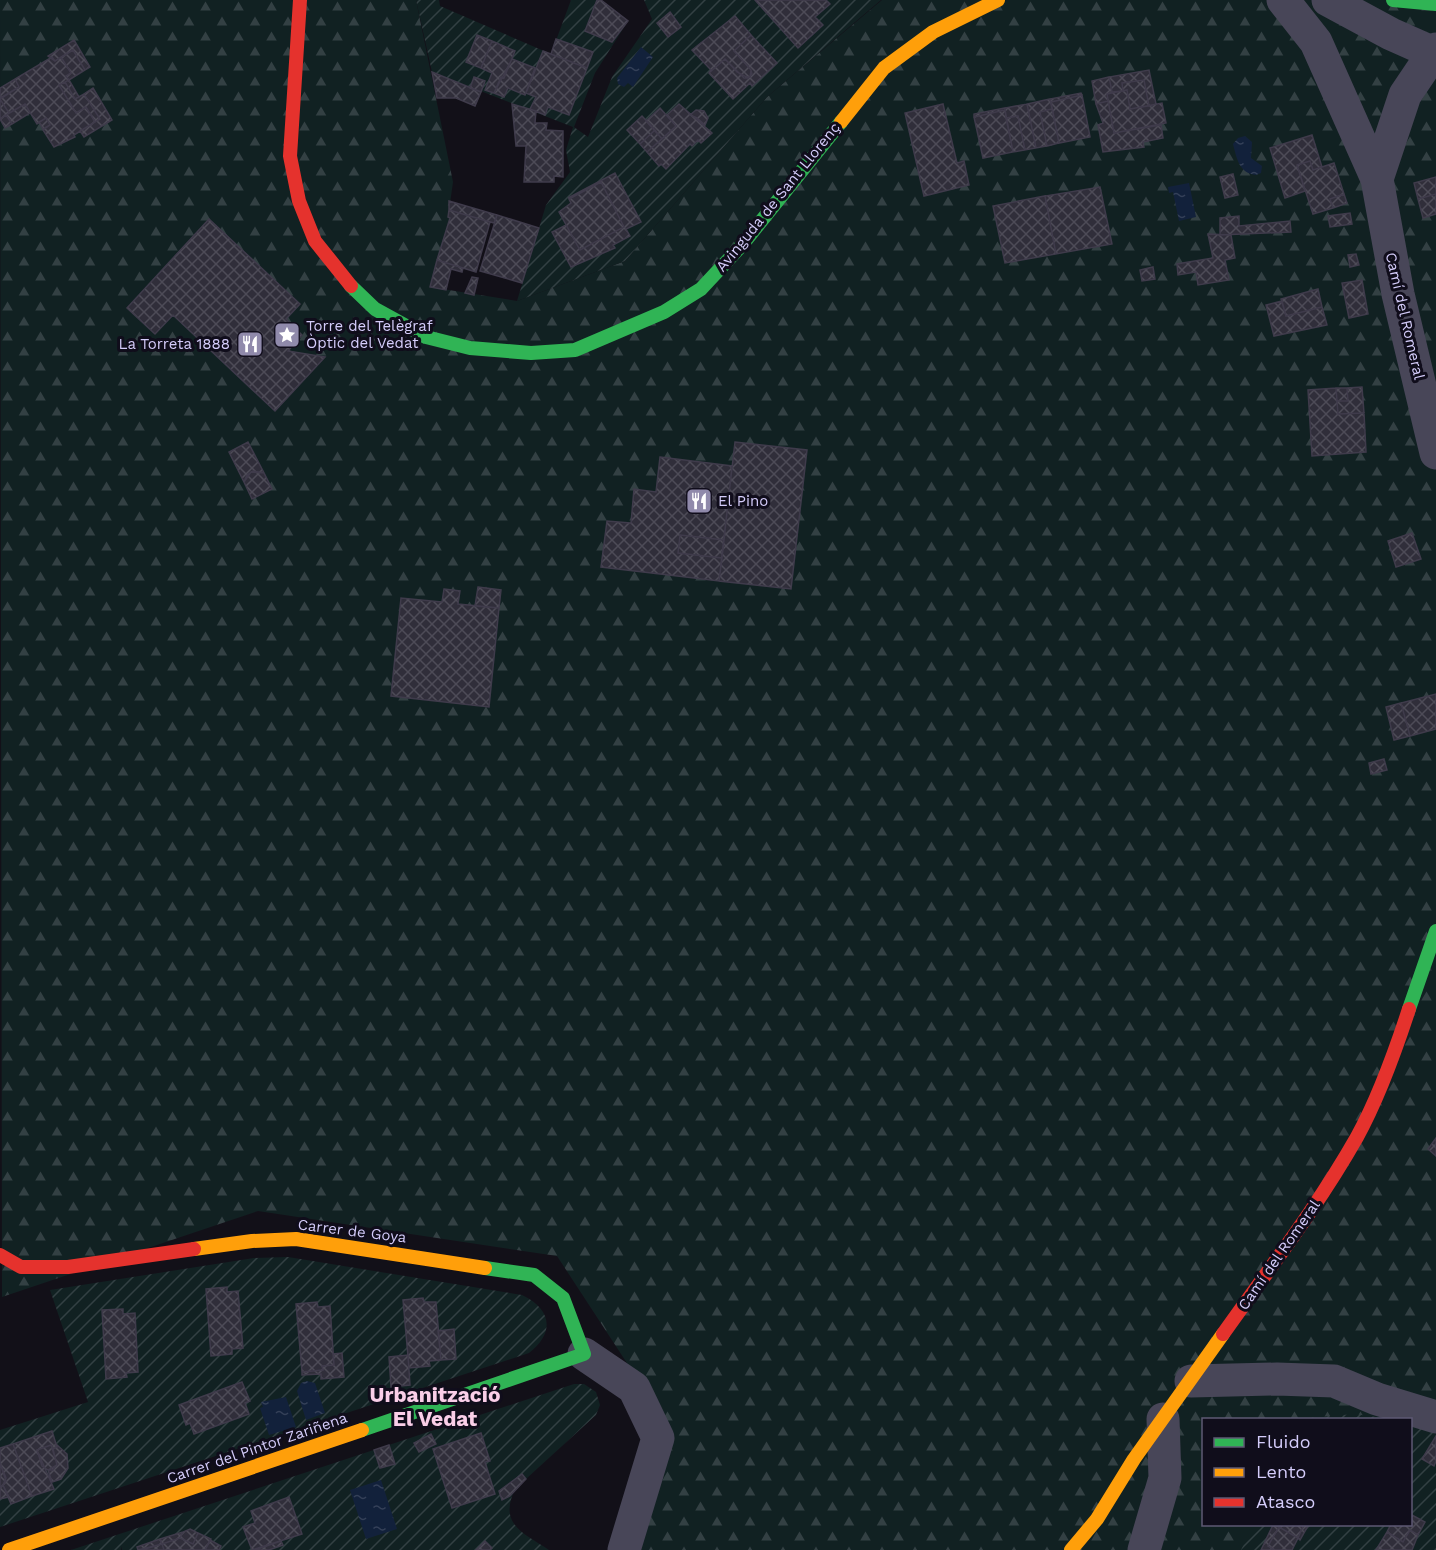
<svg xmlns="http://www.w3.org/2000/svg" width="1436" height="1550" font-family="'Work Sans',sans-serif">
<defs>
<pattern id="forest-firs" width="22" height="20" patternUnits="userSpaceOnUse" patternTransform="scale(1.5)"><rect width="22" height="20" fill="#112122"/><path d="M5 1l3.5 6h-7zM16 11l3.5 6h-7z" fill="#334043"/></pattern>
<pattern id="garden-furrows" width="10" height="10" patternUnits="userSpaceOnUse" patternTransform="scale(1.5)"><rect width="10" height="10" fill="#112122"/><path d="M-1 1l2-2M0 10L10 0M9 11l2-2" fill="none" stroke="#334043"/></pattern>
<pattern id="water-ripples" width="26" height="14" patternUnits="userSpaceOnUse" patternTransform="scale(1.5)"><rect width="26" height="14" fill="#12213b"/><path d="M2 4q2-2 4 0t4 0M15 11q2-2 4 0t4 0" fill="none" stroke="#344058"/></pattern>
<pattern id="building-cross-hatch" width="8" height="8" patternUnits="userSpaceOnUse" patternTransform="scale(1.5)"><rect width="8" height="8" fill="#302e3a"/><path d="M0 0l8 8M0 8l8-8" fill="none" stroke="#4d4b57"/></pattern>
</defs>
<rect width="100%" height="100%" fill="#121018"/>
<!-- forest -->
<path fill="url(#forest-firs)" d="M0 0H416L453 182 448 217 450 218 430 287 517 301 625 261 767 97 882 0H1436V1432C1390 1416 1353 1412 1305 1420 1274 1424 1235 1420 1204 1420V1524L1254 1525 1242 1550H625L672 1432 557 1256 258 1211 2 1297Z"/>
<!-- garden -->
<path fill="url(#garden-furrows)" d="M416 0H439L440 6 551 54 571 0H601L628 21 595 73 574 127 588 137 612 77 652 19 644 0H881L767 97 625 261 517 301 546 205 570 172 566 150 573 127 432 72Z
M288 1257 522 1295C552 1309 555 1333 529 1353L0 1527V1430L88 1402 50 1290 254 1258Z
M574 1384H584L596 1392 600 1405 596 1415 515 1489C498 1525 524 1533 549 1550H122L121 1546V1550H71Z
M1354 1414 1399 1420H1307L1308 1418Z
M1411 1423 1436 1432V1550H1241L1253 1525 1410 1524Z"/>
<!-- water -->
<path fill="url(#water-ripples)" d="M641 47 653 57 633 87 628 83 624 87 618 84 617 78Z
M1245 136 1252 142 1251 158 1262 166 1261 173 1256 175C1239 173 1237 159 1233 144L1238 138Z
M1189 183 1196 217 1179 221 1173 192 1169 193 1168 187Z
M307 1381 315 1383 325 1413 306 1420 297 1391 301 1383Z
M286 1397 296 1427 269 1435 260 1408 263 1407 261 1402Z
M381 1480 397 1529 366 1539 350 1490Z"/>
<!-- building -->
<path fill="url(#building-cross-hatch)" stroke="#3f3b4b" stroke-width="1.5" d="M597 0H601L628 21 612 42 585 31Z
M755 0H826L830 4 815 17 823 25 798 48Z
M670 12 681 27 668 37 657 23Z
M735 16 751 35 734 51 751 70 752 74 748 78 737 72 725 59 709 73 711 70 692 50Z
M477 35 492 41 481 68 466 62Z
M751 35 777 63 752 86 750 83 733 99 709 73 725 59 744 78 750 77 751 70 734 51Z
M556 39 593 52 587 68 551 54Z
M74 40 90 67 85 70 73 50 55 61 48 56Z
M492 41 515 51 504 78 501 77 494 93 485 90 492 73 481 68Z
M73 50 85 70 69 80 66 76 71 73 61 57Z
M543 51 587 68 569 115 548 107 545 115 530 109 536 97 526 93Z
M52 57 55 61 61 57 71 73 66 76 69 80 59 85 76 113 86 107 95 122 74 135 75 137 54 147 43 130 50 125 46 118 37 124 25 104 9 113 0 99 19 87 15 79Z
M512 59 535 68 525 95 508 88 504 97 494 93Z
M1149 70 1156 104 1149 106 1144 80 1122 83 1123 91 1112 92 1109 77Z
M432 72 481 92 475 106 456 98H437Z
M474 77 485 81 481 92 470 88Z
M1109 77 1112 92 1107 94 1108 101 1096 104 1092 81Z
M15 79 19 87 0 98V88Z
M69 80 79 97 75 99 65 82Z
M1144 80 1149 106 1130 109 1127 90 1123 91 1122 83Z
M65 82 75 99 84 94 100 119 95 122 86 107 76 113 59 85Z
M93 88 112 120 84 137 80 131 100 119 84 94Z
M1127 90 1130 109 1162 103 1166 123 1114 133 1107 94Z
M1081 93 1082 95 1051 102 1050 99Z
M1082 95 1090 137 1059 143 1051 102Z
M0 99 9 113 0 119Z
M1050 99 1052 109 1040 112 1047 146 1036 148 1027 104Z
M1108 101 1114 133 1161 125 1163 138 1143 142 1144 147 1103 152 1098 125 1103 123 1096 104Z
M25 104 30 113 12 124 6 115Z
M512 104 536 111 535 123H547L546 130 563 131V177L554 176V182H524L526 146H516Z
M679 104 712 133 701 143 698 140 692 146 690 144 666 169 661 164 659 166 647 152 676 126 667 115Z
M943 104 957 163 964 161 969 185 924 196 905 113Z
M1027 104 1036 148 1025 150 1018 116 1006 118 1005 108Z
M660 108 676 126 662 139 646 121Z
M1005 108V110L974 117V114Z
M1052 109 1059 143 1047 146 1040 112Z
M696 110 704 111 708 118 705 125 697 118 690 115Z
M1005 110 1013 152 983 158 974 117Z
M6 115 12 124 5 128 0 119Z
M642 116 655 130 640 144 627 130Z
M1018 116 1025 150 1013 152 1006 118Z
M46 118 50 125 43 129 39 122Z
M655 130 662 139 647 152 640 144Z
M1312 135 1322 167 1313 170 1310 161 1297 165 1305 191 1285 198 1270 148Z
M1310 161 1313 170 1334 163 1344 194 1330 199 1333 208 1313 214 1297 165Z
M615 173 641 222 626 229 630 236 613 245 615 248 571 267 552 232 566 225 580 250 624 227 601 182 568 198Z
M1233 174 1238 195 1225 198 1220 177Z
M1436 177V194L1418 199 1414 183Z
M601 182 624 227 580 250 559 212 571 203 569 199Z
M1100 187 1112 244 1056 254 1045 196Z
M1344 194 1347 203 1333 208 1330 199Z
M1436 194V214L1423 218 1418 199Z
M1045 196 1056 254 1005 263 993 206Z
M449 201 497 215 494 223 449 210Z
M449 210 490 222 476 272 437 260 450 218 448 217Z
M1350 213 1352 224 1330 227 1328 216Z
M497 215 539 228 522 283 480 271Z
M1239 216V226L1290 221 1291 232 1220 235V218Z
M209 219 300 304 286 319 302 335 288 351 325 357 275 411 173 315 155 334 127 308Z
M1208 234 1231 235 1235 258 1225 260 1229 280 1198 285 1196 272 1178 275 1177 264 1213 258Z
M1356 254 1359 265 1350 267 1348 255Z
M437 260 463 268 462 272 451 269 446 290 430 287Z
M1153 267 1155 279 1142 281 1140 270Z
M472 277 478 278 474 295 465 293Z
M1362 280 1368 314 1349 318 1342 283Z
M1318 289 1322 307 1286 316 1281 299Z
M1282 301 1286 316 1322 307 1327 325 1274 336 1266 305Z
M1362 387 1364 413 1338 414 1337 401H1348L1347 388Z
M1336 388H1347L1348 401H1337Z
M1336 388 1338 414 1364 413 1366 452 1312 456 1308 390Z
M248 442 264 473 251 472 244 482 229 452Z
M735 442 807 450 791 589 719 581Z
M660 457 732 466 724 540 680 535 678 553 722 558 719 581 601 567 607 521 631 523 634 489 656 492Z
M253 471 264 473 272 489 252 499 244 482 247 475Z
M1412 533 1421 559 1396 567 1388 541Z
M680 535 724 540 722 558 678 553Z
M478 587 501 590 499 608 475 606Z
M444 589 460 591 458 604 499 608 489 707 391 696 401 598 442 602Z
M1436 694V729L1410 736 1401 703Z
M1401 703 1410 736 1394 740 1386 707Z
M1384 759 1387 770 1371 774 1369 763Z
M1436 1138V1156L1428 1149Z
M227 1287V1292L238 1291 243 1348 232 1349V1354L211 1356 206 1289Z
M423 1298 424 1302H436L441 1360 429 1361 430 1366 409 1368 403 1300Z
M317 1302 318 1307 330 1306 334 1365 322 1366 323 1370 302 1372 296 1304Z
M123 1309V1314L135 1313 138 1372 126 1373 127 1377 106 1379 102 1310Z
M454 1329 456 1359 441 1360 438 1331Z
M342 1353 344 1377 321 1379V1374L302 1375V1372L323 1370 322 1366 334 1365 333 1354Z
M408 1355 410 1385 391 1387 389 1357Z
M242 1382 250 1401 245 1403 249 1414 194 1434 190 1423 186 1425 179 1405Z
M52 1431 57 1447 53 1449 51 1445 37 1450 54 1489 32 1496 13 1444Z
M481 1433 490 1461 485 1462 495 1494 452 1508 433 1449Z
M431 1434 436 1444 419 1452 414 1443Z
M1436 1436V1461L1434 1466 1422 1459Z
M13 1444 32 1496 11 1504 3 1485 6 1478 0 1463V1448Z
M56 1444 67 1454 68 1468 61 1479 52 1482 48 1470 57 1465 53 1449 57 1447Z
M51 1445 57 1464 53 1470H48L42 1466 37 1450Z
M389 1445 395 1464 380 1468 374 1450Z
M0 1463 6 1481 0 1488Z
M522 1474 526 1479 510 1496 502 1500 499 1491Z
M3 1485 9 1497 0 1499V1488Z
M289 1497 302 1534 252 1550 243 1527 255 1523 251 1511Z
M1410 1514 1425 1522 1418 1535 1410 1530 1403 1542 1387 1532 1391 1524H1410Z
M1281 1524H1304L1298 1538 1279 1527Z
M1304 1524H1309L1300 1540 1298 1538Z
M1273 1525 1279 1527 1268 1546 1275 1550H1261Z
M1279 1527 1298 1538 1292 1550H1275L1268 1546Z
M190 1529 198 1533 193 1544 180 1538 183 1532Z
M1410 1530 1418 1535 1412 1550H1376L1387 1532 1403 1542Z
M183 1532 180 1538 162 1544 160 1539Z
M198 1533 211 1539 205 1550H164L162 1544 180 1538 193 1544Z
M160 1539 162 1544 138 1550 137 1547Z
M210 1540 221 1546 219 1550H205Z
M281 1541 283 1545 269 1550H255Z
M485 1541 492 1548 490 1550H476Z
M162 1544 164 1550H142Z"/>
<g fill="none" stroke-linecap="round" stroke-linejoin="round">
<!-- street -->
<path stroke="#484658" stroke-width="33" d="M1283 0 1316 42 1377 179 1398 294 1436 453
M1328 0 1391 34 1436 54
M1377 179 1405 95 1436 49
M584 1354 634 1388 658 1438 624 1550
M1191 1381 1277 1379 1334 1381 1377 1399 1436 1417
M1144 1550 1165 1478 1163 1419"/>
<!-- fast -->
<path stroke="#30b455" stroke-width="14" d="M1393 0 1436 4
M351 286 375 309 426 337 470 348 531 353 575 350 664 312 701 289 742 245 841 122
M1409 1009 1436 931
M362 1430 584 1354 563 1298 534 1275 485 1268"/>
<!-- slow -->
<path stroke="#ff9f0a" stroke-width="14" d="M841 122 884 68 933 32 998 0
M194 1249 252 1241 296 1239 485 1268
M9 1550 362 1430
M1071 1550 1097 1519 1134 1459 1223 1334"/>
<!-- jam -->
<path stroke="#e5322d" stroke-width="14" d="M300 0 290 156 299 201 315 241 351 286
M0 1255 21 1267H68L194 1249
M1223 1334C1269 1269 1318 1206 1357 1137 1379 1097 1395 1052 1409 1009"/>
</g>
<!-- icons -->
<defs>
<symbol id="sight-square" viewBox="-11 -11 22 22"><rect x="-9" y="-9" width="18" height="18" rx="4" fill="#908aab" stroke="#100d1b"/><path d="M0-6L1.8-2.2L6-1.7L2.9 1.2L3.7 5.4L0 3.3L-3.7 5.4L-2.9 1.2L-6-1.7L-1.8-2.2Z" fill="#fff"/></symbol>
<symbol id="restaurant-square" viewBox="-11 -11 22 22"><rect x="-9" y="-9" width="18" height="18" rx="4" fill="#908aab" stroke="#100d1b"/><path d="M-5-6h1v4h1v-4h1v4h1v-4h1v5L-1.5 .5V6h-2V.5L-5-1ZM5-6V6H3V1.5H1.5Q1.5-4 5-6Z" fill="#fff"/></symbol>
</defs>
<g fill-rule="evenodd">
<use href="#sight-square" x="272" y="320" width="30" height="30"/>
<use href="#restaurant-square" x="235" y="329" width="30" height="30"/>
<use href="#restaurant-square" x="684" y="486" width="30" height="30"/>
</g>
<g text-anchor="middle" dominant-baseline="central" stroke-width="6" stroke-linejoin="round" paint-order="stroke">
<!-- street labels -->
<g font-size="15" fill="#d4ccfa" stroke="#100d1b">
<text transform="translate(778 197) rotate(-51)">Avinguda de Sant Llorenç</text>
<text transform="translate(1405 316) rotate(77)">Camí del Romeral</text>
<text transform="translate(352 1231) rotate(7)">Carrer de Goya</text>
<text transform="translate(1279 1255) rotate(-55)">Camí del Romeral</text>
<text transform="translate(257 1448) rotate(-19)">Carrer del Pintor Zariñena</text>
</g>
<!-- poi labels -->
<g font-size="15" fill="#d4ccfa" stroke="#100d1b" text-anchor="start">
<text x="306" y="326">Torre del Telègraf<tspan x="306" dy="17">Òptic del Vedat</tspan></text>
<text x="230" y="344" text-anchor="end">La Torreta 1888</text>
<text x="718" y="501">El Pino</text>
</g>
<!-- district labels -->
<g font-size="21" font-weight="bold" fill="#facee8" stroke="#100d1b">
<text x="435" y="1394">Urbanització<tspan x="435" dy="24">El Vedat</tspan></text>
</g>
</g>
<!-- legend -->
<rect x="1202" y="1418" width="210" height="108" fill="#100d1b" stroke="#5e5974" stroke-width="1.5"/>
<rect x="1214" y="1438" width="30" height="9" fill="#30b455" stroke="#5e5974" stroke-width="1.5"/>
<text x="1256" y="1448" font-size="18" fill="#d4ccfa">Fluido</text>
<rect x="1214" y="1468" width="30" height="9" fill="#ff9f0a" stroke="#5e5974" stroke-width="1.5"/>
<text x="1256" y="1478" font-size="18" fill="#d4ccfa">Lento</text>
<rect x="1214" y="1498" width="30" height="9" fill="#e5322d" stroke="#5e5974" stroke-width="1.5"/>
<text x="1256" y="1508" font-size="18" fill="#d4ccfa">Atasco</text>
</svg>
